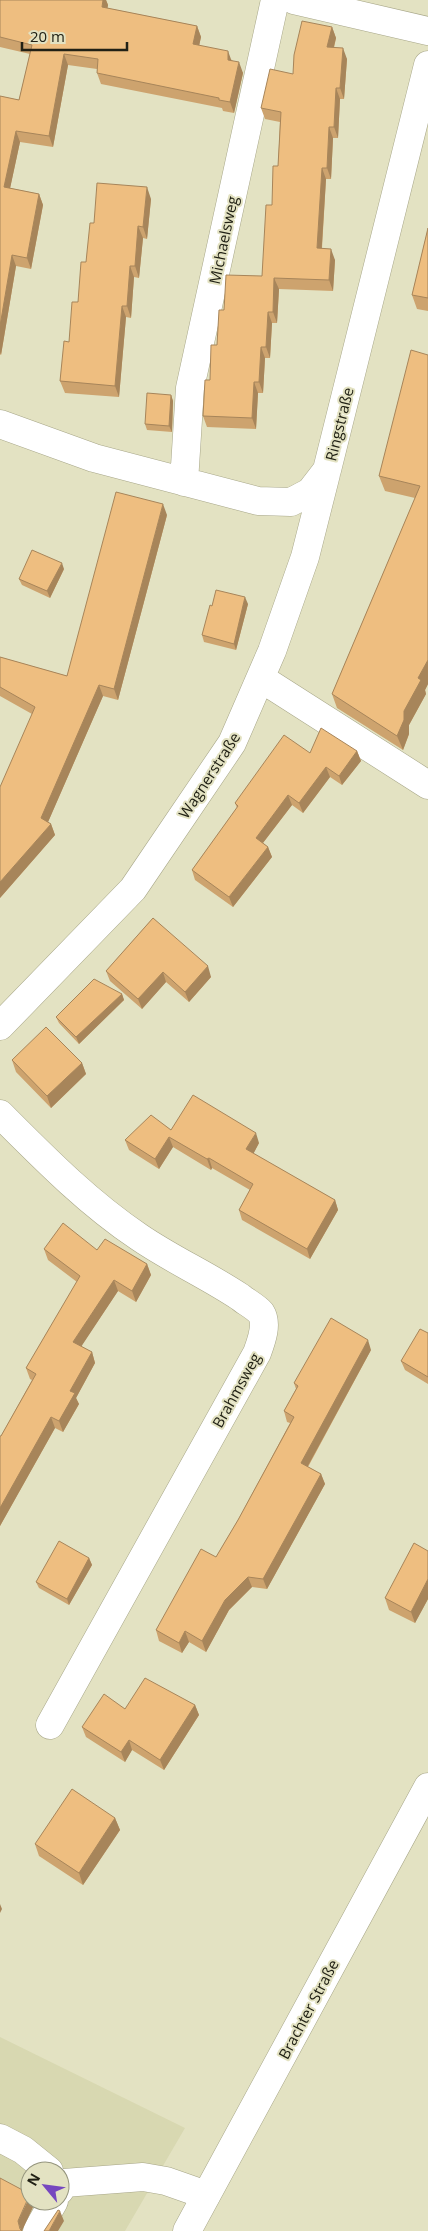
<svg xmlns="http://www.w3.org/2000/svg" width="428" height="2231" font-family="'Open Sans',sans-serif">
<rect width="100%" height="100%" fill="#e3e2c2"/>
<!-- built -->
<path fill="#d8d8b1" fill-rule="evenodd" d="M0 2037 185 2128 125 2231H0ZM30 2171H60V2201H30Z"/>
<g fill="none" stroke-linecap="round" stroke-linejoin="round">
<defs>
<path id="minor" d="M294 0 428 31
M0 424 94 458 258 501 291 502 310 492 327 470 428 65
M184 482 190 388 275 0
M262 679 428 785
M0 1026 133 889 232 743 272 651 305 557 326 474
M0 1114C44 1158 87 1202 139 1237 171 1259 207 1275 240 1297 246 1302 256 1307 261 1313 268 1324 261 1342 257 1353L50 1725
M0 2138 23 2150 49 2171
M60 2190 64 2183 143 2177 166 2181 206 2195
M37 2231 54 2201"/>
<path id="major" d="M187 2231 428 1787"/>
</defs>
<!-- minor casing -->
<use href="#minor" stroke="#a7a688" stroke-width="29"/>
<!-- major casing -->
<use href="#major" stroke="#a7a688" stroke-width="29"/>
<!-- minor -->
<use href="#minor" stroke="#fff" stroke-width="28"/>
<!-- major -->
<use href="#major" stroke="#fff" stroke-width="28"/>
</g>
<!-- wall -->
<path fill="#cda36e" d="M0 0H106L108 5 107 8 197 26 201 37 199 46 232 60 243 73 234 113 223 111 222 108 101 84 97 73V69L68 65 53 147 20 142 10 188 39 194 43 205 31 269 16 266 1 355 0 354V96L19 100 30 54 0 47Z
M332 27 336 38 334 48 347 59 344 99H340L338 138H333L331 179H326L322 248 335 260 333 291 279 289 277 323H272L270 358H265L263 393H258L256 429 207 427 203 416 224 310 262 276 272 205 278 166 280 122 265 119 261 108 293 74Z
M151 199 147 239 143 238 139 278 134 277 131 318 126 317 119 397 65 393 60 381 69 342 78 302 94 223Z
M428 228V311L417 309 412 295Z
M428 355V684L425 690 426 694 409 725V734L403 750 337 708 332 694 415 498 385 491 379 476Z
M171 395 173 401 172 432 147 430 145 424Z
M167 515 118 700 103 696 48 822 51 824 55 835 0 898 32 714 0 696V657L67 676Z
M64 569 50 598 22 585 19 579Z
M248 604 236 650 204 642 202 635 212 606Z
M357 751 361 761 342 785 330 777 303 813 292 805 263 843 268 847 272 857 233 907 195 880 192 870 237 808 235 803 310 753Z
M153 918 211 977 189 1002 166 982 142 1009 110 981 106 971Z
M122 994 124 1000 79 1044 59 1023 56 1017Z
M12 1060 82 1063 86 1074 51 1108 16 1072Z
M171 1130 259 1143 253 1154 335 1200 338 1210 310 1259 242 1220 239 1210 250 1190 212 1168 211 1170 173 1147 159 1169 129 1150 125 1140Z
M44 1249 97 1250 147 1264 151 1275 136 1302 118 1291 81 1346 92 1352 95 1363 76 1398 79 1404 63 1432 55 1428 0 1526V1436H1L32 1380 30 1379 26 1368 77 1282 48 1260Z
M428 1333V1384L405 1370 401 1361Z
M371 1350 308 1467 321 1474 325 1484 267 1589 252 1587 229 1610 206 1652 189 1642 182 1653 159 1641 156 1630 216 1557 238 1520 290 1423 287 1422 284 1411 296 1389 294 1383Z
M428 1551V1599L415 1623 389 1610 385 1598Z
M89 1558 92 1565 69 1605 39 1588 36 1582Z
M195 1705 199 1715 164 1770 132 1750 125 1762 86 1737 82 1727 125 1709Z
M115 1818 120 1830 83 1885 39 1856 35 1844Z"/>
<!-- shaded-wall -->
<path fill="#a7855a" d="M103 0H106L108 5 106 18 102 7Z
M197 26 201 37 197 55 193 44Z
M332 27 336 38 331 58 327 47Z
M343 48 347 59 344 99 340 88Z
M228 51 232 62 228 60Z
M64 54 68 65 53 147 49 136Z
M239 62 243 73 234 113 230 102Z
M336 88 340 99 338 138 334 127Z
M329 127 333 138 331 179 327 168Z
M16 131 20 142 8 198 4 187Z
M322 168 326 179 321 259 317 248Z
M147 187 151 199 147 239 143 227Z
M39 194 43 205 31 269 27 258Z
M138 226 143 238 139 278 135 266Z
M331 249 335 260 333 291 329 280Z
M12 255 16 266 1 355 0 352V326Z
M130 266 134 277 131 318 127 306Z
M274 278 279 289 277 323 273 312Z
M122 306 126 317 119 397 115 386Z
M268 312 272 323 270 358 266 347Z
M261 347 265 358 263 393 259 382Z
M254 382 258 393 256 429 252 418Z
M171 395 173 401 172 432 169 426Z
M163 504 167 515 118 700 114 689Z
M62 563 64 569 50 598 47 591Z
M245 597 248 604 236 650 234 644Z
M428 660V684L425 690 426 694 409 725V734L403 750 397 736 404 711 418 678Z
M99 685 103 696 45 829 41 818Z
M357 751 361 761 342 785 339 776Z
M326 767 330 777 303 813 299 803Z
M288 795 292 805 259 848 256 838Z
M51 824 55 835 0 898V882Z
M268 847 272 857 233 907 229 897Z
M208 966 211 977 189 1002 185 992Z
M163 972 166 982 142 1009 138 999Z
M122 994 124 1000 79 1044 76 1037Z
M82 1063 86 1074 51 1108 47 1096Z
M256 1133 259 1143 250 1160 246 1149Z
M169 1137 173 1147 159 1169 155 1159Z
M209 1158 212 1168 211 1170 207 1159Z
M335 1200 338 1210 310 1259 307 1249Z
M147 1264 151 1275 136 1302 132 1291Z
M114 1280 118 1291 77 1353 73 1342Z
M368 1340 371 1350 304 1473 301 1463Z
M92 1352 95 1363 76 1398 79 1404 63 1432 59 1421 70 1391Z
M51 1417 55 1428 0 1526V1508Z
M321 1474 325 1484 267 1589 263 1579Z
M89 1558 92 1565 69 1605 67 1599Z
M248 1577 252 1587 229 1610 206 1652 202 1641 225 1600Z
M428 1579V1599L415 1623 411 1612Z
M185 1631 189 1642 182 1653 179 1643Z
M195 1705 199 1715 164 1770 160 1760Z
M129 1740 132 1750 125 1762 121 1752Z
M115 1818 120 1830 83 1885 79 1873Z
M0 1904 2 1909 0 1913Z
M30 2196V2201H33L34 2205 22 2231H21L18 2221Z
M60 2211 64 2221 58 2231H49Z"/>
<!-- building -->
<path fill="#eebe80" stroke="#a7855a" d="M0 0H103L102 7 197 26 193 44 228 51V60L239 62 230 102 219 100V98L97 73 98 59 64 54 49 136 16 131 4 187 39 194 27 258 12 255 0 326V96L19 100 32 45 0 37Z
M302 21 332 27 327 47 343 48 340 88H336L334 127H329L327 168H322L317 248 331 249 329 280 274 278 273 312H268L266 347H261L259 382H254L252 418 203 416 205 380H210L211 345H217L219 310H224L226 275 262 276 266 205H272L273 166H278L281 112 261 108 270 69 293 74 294 55Z
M97 183 147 187 143 227 138 226 135 266H130L127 306H122L115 386 60 381 64 341 69 342 72 302H78L81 262H86L90 223H94Z
M428 228V298L412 295Z
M411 350 428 355V660L418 678 421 680 404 711V720L397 736 332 694 420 486 379 476Z
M147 393 171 395 169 426 145 424Z
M116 492 163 504 114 689 99 685 41 818 51 824 0 882V787L35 707 0 687V657L67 676Z
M32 550 62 563 47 591 19 579Z
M216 590 245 597 234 644 202 635 210 605 212 606Z
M321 728 357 751 339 776 326 767 299 803 288 795 256 838 268 847 229 897 192 870 238 806 235 803 284 735 310 753Z
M153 918 208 966 185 992 163 972 138 999 106 971Z
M94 979 122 994 76 1037 56 1017Z
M46 1027 82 1063 47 1096 12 1060Z
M193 1095 256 1133 246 1149 335 1200 307 1249 239 1210 253 1184 209 1158 207 1159 169 1137 155 1159 125 1140 151 1115 171 1130Z
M63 1223 97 1250 105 1239 147 1264 132 1291 114 1280 73 1342 92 1352 70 1391 75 1393 59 1421 51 1417 0 1508V1436H1L36 1374 26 1368 80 1276 44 1249Z
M331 1318 368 1340 301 1463 321 1474 263 1579 248 1577 225 1600 202 1641 185 1631 179 1643 156 1630 201 1549 216 1557 238 1520 294 1417 284 1411 298 1386 294 1383Z
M420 1329 428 1333V1377L401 1361Z
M59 1541 89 1558 67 1599 36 1582Z
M414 1543 428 1551V1579L411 1612 385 1598Z
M145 1678 195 1705 160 1760 129 1740 121 1752 82 1727 104 1694 125 1709Z
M72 1789 115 1818 79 1873 35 1844Z
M0 2178 30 2194 18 2221 20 2229 22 2231H0Z
M58 2210 60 2211 49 2231H44Z"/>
<g text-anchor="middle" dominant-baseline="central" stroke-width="4" stroke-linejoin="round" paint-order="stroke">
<!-- street labels -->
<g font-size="15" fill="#212115" stroke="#e3e2c2">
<text transform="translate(223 240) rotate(-78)">Michaelsweg</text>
<text transform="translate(339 424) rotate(-76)">Ringstraße</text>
<text transform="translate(209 775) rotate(-57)">Wagnerstraße</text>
<text transform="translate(236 1390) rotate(-61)">Brahmsweg</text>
<text transform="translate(308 2009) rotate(-62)">Brachter Straße</text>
</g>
</g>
<!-- north arrow -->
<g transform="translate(45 2186) rotate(299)"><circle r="24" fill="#e3e2c2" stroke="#95957d"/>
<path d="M0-4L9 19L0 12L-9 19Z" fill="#7647bf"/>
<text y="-8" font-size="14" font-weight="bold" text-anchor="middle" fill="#212115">N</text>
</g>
<!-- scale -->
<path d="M22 42v8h105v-8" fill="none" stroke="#212115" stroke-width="2.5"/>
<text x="30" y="42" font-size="15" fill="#212115" stroke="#e3e2c2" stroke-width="4" paint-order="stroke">20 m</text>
</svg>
